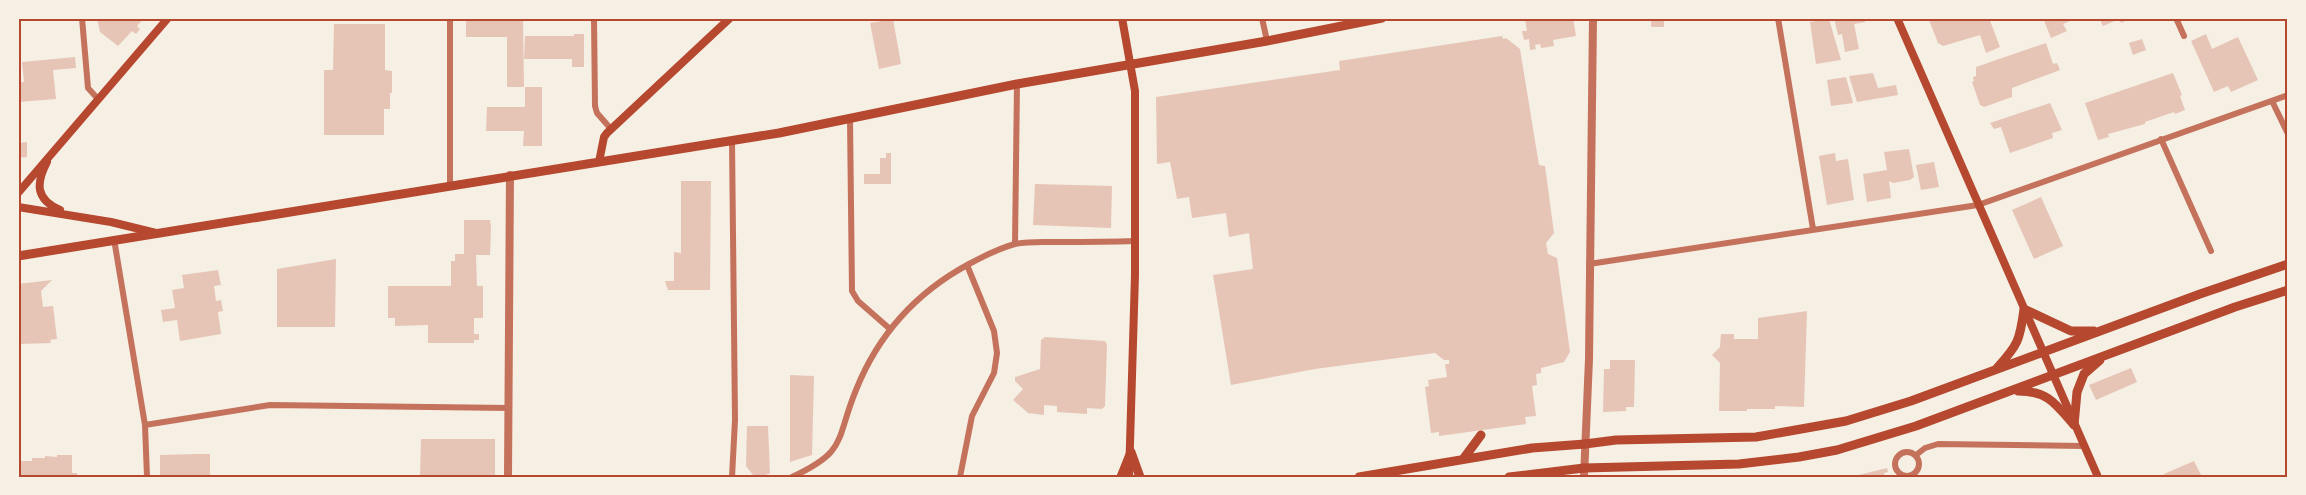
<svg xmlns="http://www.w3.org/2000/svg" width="2306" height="495" font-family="'Asap Condensed',sans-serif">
<rect width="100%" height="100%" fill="#f6efe4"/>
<!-- building -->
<path fill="#e6c5b7" d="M97 18H144L137 26 140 29 136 34 132 31 118 46 100 32Z
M1573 18 1576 36 1553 40 1554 46 1541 48 1540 44 1535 45 1536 49 1530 50 1529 39 1524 40 1522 31H1527L1525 19Z
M1651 18H1664V27H1651Z
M1834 18H1864L1865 22 1854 24 1859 49 1845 52 1842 34 1838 35Z
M1936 18H1989L2000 47 1986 53 1980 35 1943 46 1938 43 1929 20Z
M2043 18H2069L2070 21 2063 24 2067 31 2051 38Z
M2099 18H2132L2121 23 2119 19 2103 26Z
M523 19 524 87H507V37H466V20Z
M893 19 901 64 879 69 870 23Z
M1829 19 1841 60 1816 64 1810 22Z
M334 24H385V70L392 71V93H390V109H384V135H324V70H333Z
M574 34H584V67H572V59H524L525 36H574Z
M2206 34 2212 49 2238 37 2258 80 2231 92 2228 86 2214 92 2191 41Z
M1502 36 1503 39 1506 38 1520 49 1539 165 1545 166 1554 233 1546 243 1548 254 1557 258 1570 352 1564 362 1541 368V373L1536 374 1537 385 1532 386 1536 416 1525 417 1526 424 1439 436V432L1431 433 1425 387 1429 386 1428 380 1447 377 1445 364H1449V360H1444L1435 353 1315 369 1231 385 1213 275 1253 269 1249 233 1229 237 1226 213 1192 218 1189 197 1177 199 1170 162 1157 164 1156 97 1340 70 1339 61Z
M2142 39 2146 50 2133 55 2129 43Z
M2046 43 2053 64 2057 63 2060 70 2012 88V97L1984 107 1980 105 1972 82 1974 81 1973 77 1976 76V67Z
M75 57 76 68 53 70 56 99 18 102V82H24L22 62Z
M1873 73 1878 88 1896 85 1898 95 1857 102 1849 76Z
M2173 73 2182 95 2180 96 2185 110 2175 114 2174 112 2145 122V124L2108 134 2109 137 2098 140 2085 103Z
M1846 77 1853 103 1831 106 1827 80Z
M525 87H542V146H523L524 131H486L487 107H525Z
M2050 103 2062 130 2052 133 2053 138 2010 153 2001 127 1994 129 1990 123Z
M27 142V157L18 158V143Z
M1909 149 1914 177 1910 180 1893 183 1889 181 1891 198 1867 202 1863 174 1887 170 1884 152Z
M886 153H891V184H864V174H880V158H886Z
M1835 153 1836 161 1848 159 1854 200 1827 205 1819 156Z
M1934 162 1939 187 1921 190 1916 165Z
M681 181H711L710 290H668L665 281H674V252L681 253Z
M1035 184 1112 186 1111 228 1033 225Z
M2041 197 2063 246 2034 259 2012 210Z
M464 220H490L491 227 490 255H476L477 286H483V318H474V334H479V340H474V343H428V325L395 326V318H388V286H451V261H455V254H464Z
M336 259 335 327H277V269Z
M218 270 221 285 214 286 216 301 221 300 223 311 218 312 221 334 180 341 177 320 163 322 161 310 175 308 172 290 184 288 182 275Z
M52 280 41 291 43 307 53 306 57 339 50 340 51 343 19 344 18 284Z
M1807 311 1804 407 1775 406V409H1747V411H1719L1720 363 1712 355 1720 347 1721 334H1734V339H1758V318Z
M1045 337 1105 341 1107 344 1105 406 1102 409 1087 408V414L1057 412V406L1044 405V415L1028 413 1013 400 1023 389 1015 381V377L1040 369 1041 340Z
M1610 360H1635L1634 407H1626V411L1603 412 1604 369H1610Z
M2131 368 2137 382 2096 400 2089 385Z
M790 375 814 376 812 455 790 462Z
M747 426H768L770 473 762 477 753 475 746 466Z
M421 439H495V477H420Z
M196 454H210V477H160V455Z
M57 455H72V473H77V477H19L20 461H32V458H45V456L57 457Z
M2194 461 2202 477H2165L2164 474Z
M1887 468 1888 472 1884 473 1885 477H1851Z"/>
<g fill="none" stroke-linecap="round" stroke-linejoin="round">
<!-- minor -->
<path stroke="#c5725c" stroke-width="6" d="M82 18 88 88 98 99
M450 18V186
M594 18 595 106 597 113 611 129
M1262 18 1267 41
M1778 18 1813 229
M2176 18 2184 36
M2272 101 2288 134
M850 119 852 291 858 301 890 329
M2161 139 2211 251
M732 141 735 420 732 477
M114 239 145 425 147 477
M1015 244 1017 84
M1589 264 1978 205 2288 95
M145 425 270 405 509 408
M1895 464a12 12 0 1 1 24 0a12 12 0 1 1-24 0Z
M1916 455 1925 448 1938 444 2084 446
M792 477C848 451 835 441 856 390 878 335 917 292 969 264 984 256 999 248 1015 244 1029 241 1043 242 1056 242 1082 242 1108 242 1134 241
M960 477 972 416 994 373 997 353 994 331 967 265"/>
<!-- tertiary -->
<path stroke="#c5725c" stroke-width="8" d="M508 477 510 175
M1584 477 1589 359 1593 18"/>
<!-- secondary -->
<path stroke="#b5482f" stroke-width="8" d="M1122 18 1135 91V275L1129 477
M1897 18 2098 477
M47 162C36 183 35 199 60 210
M599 162 604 137 607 133 730 18
M18 193 168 18
M18 207 111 222 156 233"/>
<!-- primary -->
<path stroke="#b5482f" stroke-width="9" d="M18 256 779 133 1017 84 1267 41 1382 18
M1131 452 1140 477
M1464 458 1481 435
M1121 477 1131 452
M1359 477 1532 448 1585 444
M1509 477 1584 468"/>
<!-- trunk -->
<path stroke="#b5482f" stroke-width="9" d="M1997 368C2018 345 2020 340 2024 309L2071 331H2094
M2018 391C2048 391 2055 403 2074 425
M2074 425 2077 392 2084 374 2100 360
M1585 444 1616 440 1756 437 1846 421 1911 401 2200 294 2288 264
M1584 468 1739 464 1799 457 1837 450 1916 426 2235 307 2288 290"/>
</g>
<!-- border -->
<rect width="2306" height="495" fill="none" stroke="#f6efe4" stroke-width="39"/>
<rect x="20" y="20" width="2266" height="456" fill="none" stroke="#b5482f" stroke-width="2"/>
</svg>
